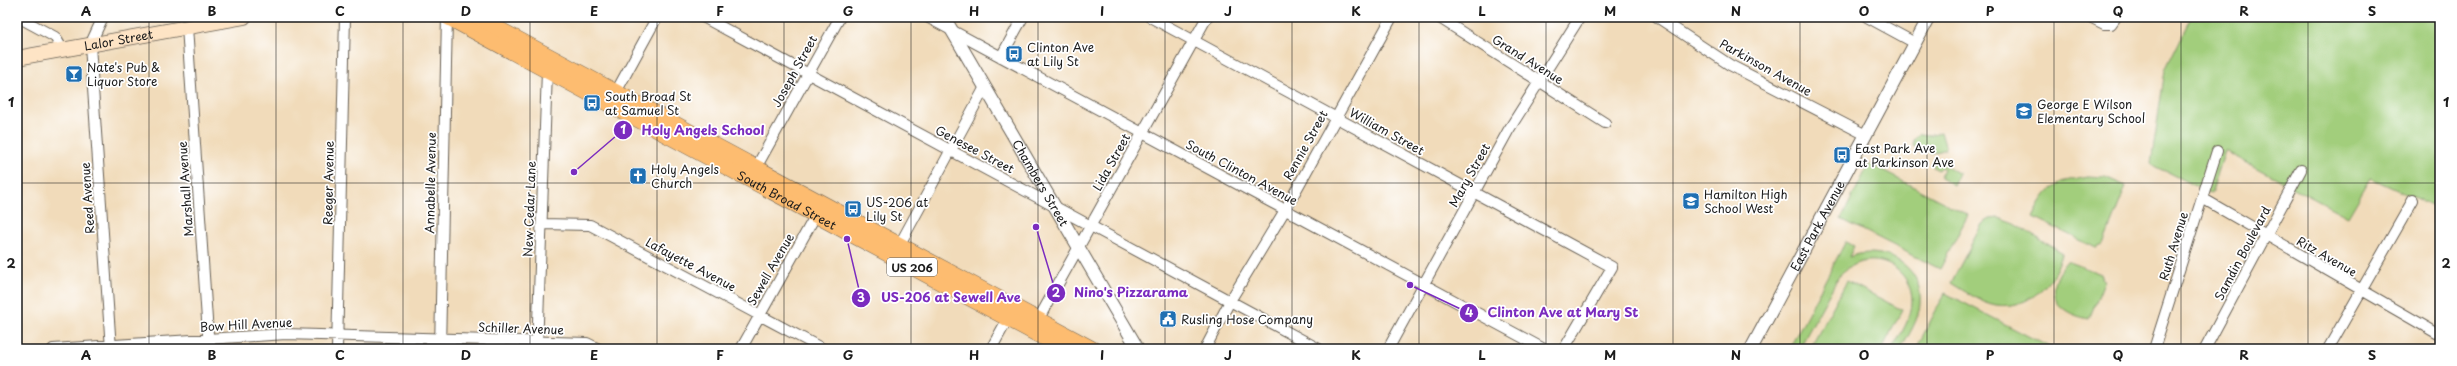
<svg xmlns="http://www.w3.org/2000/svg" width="2457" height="366" font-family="'Playpen Sans',sans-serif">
<rect width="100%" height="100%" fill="#fff"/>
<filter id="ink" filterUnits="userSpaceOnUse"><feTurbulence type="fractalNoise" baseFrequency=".025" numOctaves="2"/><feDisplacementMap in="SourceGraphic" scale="8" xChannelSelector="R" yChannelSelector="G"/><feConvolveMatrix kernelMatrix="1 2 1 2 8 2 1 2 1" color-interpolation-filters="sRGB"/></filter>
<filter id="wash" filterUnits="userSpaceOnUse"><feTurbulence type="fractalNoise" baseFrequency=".012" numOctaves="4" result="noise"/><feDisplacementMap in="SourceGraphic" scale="16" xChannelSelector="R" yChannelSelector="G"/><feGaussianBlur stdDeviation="0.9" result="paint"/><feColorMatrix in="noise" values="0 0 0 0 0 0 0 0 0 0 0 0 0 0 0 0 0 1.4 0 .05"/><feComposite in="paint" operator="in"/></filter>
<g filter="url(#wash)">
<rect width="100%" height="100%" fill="#f1dbba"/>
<!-- green -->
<path fill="#a2ce7b" stroke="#5f754c" d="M2191 17H2440V210L2371 178 2348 217 2225 151 2211 194 2151 164 2165 70Z
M1941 132 1946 149 1931 153 1913 146 1914 139 1919 134 1929 135Z
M1936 161 1959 174 1954 185 1940 177 1944 169 1941 167 1938 170 1933 167Z
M1869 164 1968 215 1940 269 1841 219Z
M2087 176 2105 177 2126 186 2103 245 2096 248 2033 217C2047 188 2055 182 2087 176Z
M1999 218 2015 224 2062 253C2055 282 2030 310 1996 305 1980 302 1964 291 1951 283L1982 224 1990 219Z
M1846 241 1854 246 1849 257C1881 244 1924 264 1920 303 1919 320 1909 334 1901 349H1892C1900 335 1912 318 1912 301 1911 262 1864 247 1839 276L1799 349H1789Z
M2067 261 2101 274 2104 282 2089 319C2053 312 2042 290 2067 261Z
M1847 281 1902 310 1882 349H1810Z
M1945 293 2053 349H1916Z"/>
</g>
<g filter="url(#ink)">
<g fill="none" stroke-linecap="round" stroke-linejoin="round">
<defs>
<path id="minor" d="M18 17 55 37 63 50
M103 17 90 45 111 349
M703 17 1319 349
M927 17 1544 349
M1150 17 1612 267 1564 349
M1438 17 1605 123
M1657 17 1730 65 1866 135
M1867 17 1915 43
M2090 17 2104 24H2111L2116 17
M187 27 209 349
M1001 57 1023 17
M616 92 657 17
M753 173 840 17
M2202 198 2440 335
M542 224 590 225 823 349
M900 244 985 87
M1038 320 1207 17
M53 349 286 334 587 343 599 349
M337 349 345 17
M440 349 447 17
M537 349 547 71
M741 349 818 211
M991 349 1011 313
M1205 349 1230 301 1285 210 1392 17
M1388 349 1508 131 1580 17
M2154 349 2217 151
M2205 349 2301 170
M2328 349 2413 200"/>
<g id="tertiary">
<path id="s1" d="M944 17 1138 349"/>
<path id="s2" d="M1751 349 1929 17"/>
</g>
<g id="secondary">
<path id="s3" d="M17 58 244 17"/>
</g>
<g id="primary">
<path id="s4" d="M447 17 1064 349"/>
<path d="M477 17 1093 349"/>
</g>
</defs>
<!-- minor casing -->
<use href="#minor" stroke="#675f53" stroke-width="12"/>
<!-- tertiary casing -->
<use href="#tertiary" stroke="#675f53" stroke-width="14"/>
<!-- secondary casing -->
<use href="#secondary" stroke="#675f53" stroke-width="16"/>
<!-- primary casing -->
<use href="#primary" stroke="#675f53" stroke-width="16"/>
<!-- minor -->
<use href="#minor" stroke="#fff" stroke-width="10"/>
<!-- tertiary -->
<use href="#tertiary" stroke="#fff" stroke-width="12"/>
<!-- secondary -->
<use href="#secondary" stroke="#fee4c5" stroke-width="14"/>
<!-- primary -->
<use href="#primary" stroke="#fdbc6f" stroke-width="15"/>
</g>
</g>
<!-- grid -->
<path fill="none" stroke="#1c1c1c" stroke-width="1" stroke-opacity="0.55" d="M149 17V349M276 17V349M403 17V349M530 17V349M657 17V349M784 17V349M911 17V349M1038 17V349M1165 17V349M1292 17V349M1419 17V349M1546 17V349M1673 17V349M1800 17V349M1927 17V349M2054 17V349M2181 17V349M2308 17V349M17 183H2440"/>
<!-- icons -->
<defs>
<symbol id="bus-square" viewBox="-11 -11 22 22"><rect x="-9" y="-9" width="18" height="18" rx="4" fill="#1f6fb2" stroke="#fff"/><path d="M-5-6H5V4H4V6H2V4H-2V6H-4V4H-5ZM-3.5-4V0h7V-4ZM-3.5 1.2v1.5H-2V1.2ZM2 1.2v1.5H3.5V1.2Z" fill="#fff"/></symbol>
<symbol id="bar-square" viewBox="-11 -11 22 22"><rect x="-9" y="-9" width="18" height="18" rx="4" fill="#1f6fb2" stroke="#fff"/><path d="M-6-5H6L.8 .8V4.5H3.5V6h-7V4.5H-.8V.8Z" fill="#fff"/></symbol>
<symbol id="school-square" viewBox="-11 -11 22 22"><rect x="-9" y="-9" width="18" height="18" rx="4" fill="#1f6fb2" stroke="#fff"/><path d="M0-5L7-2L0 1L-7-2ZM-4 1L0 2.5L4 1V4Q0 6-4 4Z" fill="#fff"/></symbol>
<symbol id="church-square" viewBox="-11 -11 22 22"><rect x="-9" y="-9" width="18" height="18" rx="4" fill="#1f6fb2" stroke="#fff"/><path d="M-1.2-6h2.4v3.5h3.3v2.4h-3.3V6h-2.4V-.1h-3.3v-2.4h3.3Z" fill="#fff"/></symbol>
<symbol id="civic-square" viewBox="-11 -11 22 22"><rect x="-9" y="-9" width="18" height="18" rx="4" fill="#1f6fb2" stroke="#fff"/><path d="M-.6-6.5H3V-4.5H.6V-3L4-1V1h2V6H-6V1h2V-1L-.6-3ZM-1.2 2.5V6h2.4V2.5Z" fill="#fff"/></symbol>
</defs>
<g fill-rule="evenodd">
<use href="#bus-square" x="1004" y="44" width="20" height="20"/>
<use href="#bar-square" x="64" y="64" width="20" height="20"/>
<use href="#bus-square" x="582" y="93" width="20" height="20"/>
<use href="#school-square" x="2014" y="101" width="20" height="20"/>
<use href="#bus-square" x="1832" y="145" width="20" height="20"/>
<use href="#church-square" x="628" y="166" width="20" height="20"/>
<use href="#school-square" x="1681" y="191" width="20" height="20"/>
<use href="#bus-square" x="843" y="199" width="20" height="20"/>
<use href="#civic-square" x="1158" y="309" width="20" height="20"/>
</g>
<g text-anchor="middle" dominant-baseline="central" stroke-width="3.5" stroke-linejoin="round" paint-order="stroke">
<!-- shield labels -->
<rect fill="#fff" stroke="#606060" stroke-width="1" x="887" y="258" width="50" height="18" rx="3"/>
<g font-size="11" font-weight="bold" fill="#1c1c1c">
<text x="912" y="267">US 206</text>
</g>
<!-- street labels -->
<g font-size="12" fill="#1c1c1c" stroke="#fff">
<text stroke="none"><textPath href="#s3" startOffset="103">Lalor Street</textPath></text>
<text transform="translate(1528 59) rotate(32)">Grand Avenue</text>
<text transform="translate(1766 67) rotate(29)">Parkinson Avenue</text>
<text transform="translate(794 71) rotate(-61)">Joseph Street</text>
<text transform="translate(1387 131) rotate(29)">William Street</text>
<text transform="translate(1305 145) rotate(-61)">Rennie Street</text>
<text transform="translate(975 149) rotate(28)">Genesee Street</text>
<text transform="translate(1111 162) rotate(-61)">Lida Street</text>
<text transform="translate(1242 172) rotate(28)">South Clinton Avenue</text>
<text transform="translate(1469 175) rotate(-61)">Mary Street</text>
<text stroke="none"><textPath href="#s1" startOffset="192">Chambers Street</textPath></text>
<text transform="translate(328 183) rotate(-89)">Reeger Avenue</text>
<text transform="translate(430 183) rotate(-89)">Annabelle Avenue</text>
<text transform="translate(185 189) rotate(-94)">Marshall Avenue</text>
<text transform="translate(87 198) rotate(-94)">Reed Avenue</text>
<text stroke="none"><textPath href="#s4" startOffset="386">South Broad Street</textPath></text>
<text transform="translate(529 209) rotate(-88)">New Cedar Lane</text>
<text stroke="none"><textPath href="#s2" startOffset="140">East Park Avenue</textPath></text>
<text transform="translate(2173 246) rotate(-73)">Ruth Avenue</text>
<text transform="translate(2242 253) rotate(-62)">Samdin Boulevard</text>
<text transform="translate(2327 256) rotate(30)">Ritz Avenue</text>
<text transform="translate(691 264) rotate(28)">Lafayette Avenue</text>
<text transform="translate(770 269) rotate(-60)">Sewell Avenue</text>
<text transform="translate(246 324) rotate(-3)">Bow Hill Avenue</text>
<text transform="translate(521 328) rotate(2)">Schiller Avenue</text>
</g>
<!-- poi labels -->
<g font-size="12" fill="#1c1c1c" stroke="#fff" text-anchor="start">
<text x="1027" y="47">Clinton Ave<tspan x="1027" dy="14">at Lily St</tspan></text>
<text x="87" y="67">Nate's Pub &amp;<tspan x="87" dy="14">Liquor Store</tspan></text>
<text x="605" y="96">South Broad St<tspan x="605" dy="14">at Samuel St</tspan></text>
<text x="2037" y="104">George E Wilson<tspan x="2037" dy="14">Elementary School</tspan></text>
<text x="1855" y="148">East Park Ave<tspan x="1855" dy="14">at Parkinson Ave</tspan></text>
<text x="651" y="169">Holy Angels<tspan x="651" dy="14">Church</tspan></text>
<text x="1704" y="194">Hamilton High<tspan x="1704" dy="14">School West</tspan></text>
<text x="866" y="202">US-206 at<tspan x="866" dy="14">Lily St</tspan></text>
<text x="1181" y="319">Rusling Hose Company</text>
</g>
</g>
<!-- callouts -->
<path fill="none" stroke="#7b2cbf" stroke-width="1.5" d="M574 172L623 130M1036 227L1056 293M847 239L861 298M1410 285L1469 313"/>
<g fill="#7b2cbf" stroke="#fff" stroke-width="1.5">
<circle cx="574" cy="172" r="4"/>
<circle cx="1036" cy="227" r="4"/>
<circle cx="847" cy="239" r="4"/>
<circle cx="1410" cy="285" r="4"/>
<circle cx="623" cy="130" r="10"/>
<circle cx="1056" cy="293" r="10"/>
<circle cx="861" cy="298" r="10"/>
<circle cx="1469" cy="313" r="10"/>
</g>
<g font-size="12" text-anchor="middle" font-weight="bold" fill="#fff">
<text x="623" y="134">1</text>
<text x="1056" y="297">2</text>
<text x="861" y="302">3</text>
<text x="1469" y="317">4</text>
</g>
<g font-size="13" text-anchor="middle" font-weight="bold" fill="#7b2cbf" stroke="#fff" stroke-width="3.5" stroke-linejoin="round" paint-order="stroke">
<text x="703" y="135">Holy Angels School</text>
<text x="1131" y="297">Nino's Pizzarama</text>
<text x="951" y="302">US-206 at Sewell Ave</text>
<text x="1563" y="317">Clinton Ave at Mary St</text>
</g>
<!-- margin -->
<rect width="2457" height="366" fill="none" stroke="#fff" stroke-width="44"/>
<rect x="22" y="22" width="2413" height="322" fill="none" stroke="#1c1c1c" stroke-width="1.5"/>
<g font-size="13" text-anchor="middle" font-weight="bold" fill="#1c1c1c">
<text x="86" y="16">A</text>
<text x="212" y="16">B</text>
<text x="340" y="16">C</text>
<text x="466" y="16">D</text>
<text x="594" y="16">E</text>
<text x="720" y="16">F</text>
<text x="848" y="16">G</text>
<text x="974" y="16">H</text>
<text x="1102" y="16">I</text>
<text x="1228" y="16">J</text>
<text x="1356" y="16">K</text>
<text x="1482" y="16">L</text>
<text x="1610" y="16">M</text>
<text x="1736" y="16">N</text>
<text x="1864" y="16">O</text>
<text x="1990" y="16">P</text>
<text x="2118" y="16">Q</text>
<text x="2244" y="16">R</text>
<text x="2372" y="16">S</text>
<text x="11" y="107">1</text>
<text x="2446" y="107">1</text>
<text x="11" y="268">2</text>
<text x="2446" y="268">2</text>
<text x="86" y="360">A</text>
<text x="212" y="360">B</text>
<text x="340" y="360">C</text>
<text x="466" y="360">D</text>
<text x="594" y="360">E</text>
<text x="720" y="360">F</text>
<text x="848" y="360">G</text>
<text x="974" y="360">H</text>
<text x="1102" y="360">I</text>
<text x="1228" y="360">J</text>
<text x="1356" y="360">K</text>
<text x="1482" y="360">L</text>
<text x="1610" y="360">M</text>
<text x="1736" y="360">N</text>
<text x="1864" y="360">O</text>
<text x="1990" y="360">P</text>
<text x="2118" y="360">Q</text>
<text x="2244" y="360">R</text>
<text x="2372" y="360">S</text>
</g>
</svg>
